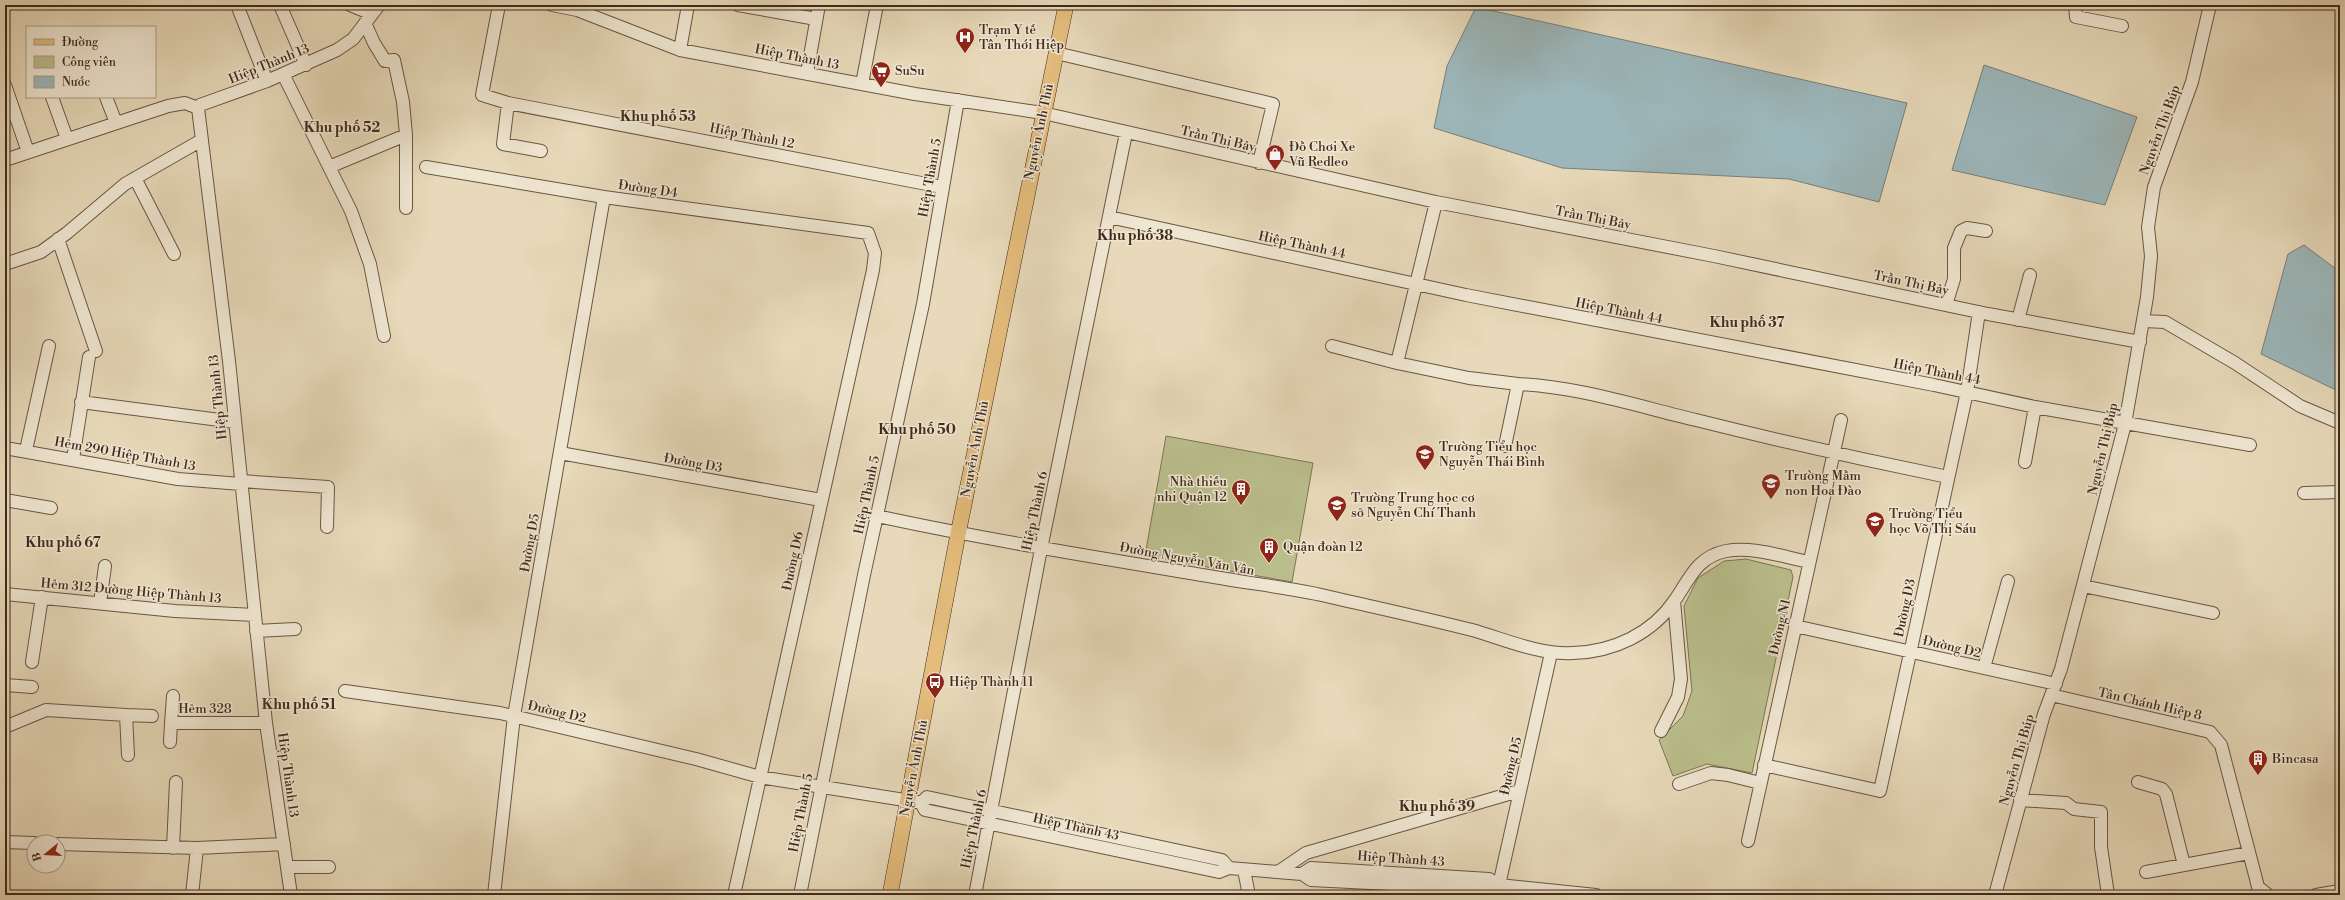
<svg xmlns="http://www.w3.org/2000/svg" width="2345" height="900" font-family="'Libre Bodoni',serif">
<rect width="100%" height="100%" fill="#e7d9b9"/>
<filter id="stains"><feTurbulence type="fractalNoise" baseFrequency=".005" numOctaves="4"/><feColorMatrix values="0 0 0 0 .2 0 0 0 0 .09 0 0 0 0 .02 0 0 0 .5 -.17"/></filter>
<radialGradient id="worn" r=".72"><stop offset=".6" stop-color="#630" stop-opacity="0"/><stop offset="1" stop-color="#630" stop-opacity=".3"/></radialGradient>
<!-- green -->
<path fill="#babe8c" stroke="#7d7454" d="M1166 436 1313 463 1292 582 1145 556Z
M1746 559 1791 570 1793 577 1752 773 1707 764 1673 776 1659 740 1683 716 1692 691 1684 606 1698 578 1724 561Z"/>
<!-- water -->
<path fill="#9cb7bb" stroke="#777f7b" d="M1476 7 1907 103 1879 202 1789 179 1562 168 1434 128 1447 66Z
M1984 65 2137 117 2105 205 1952 170Z
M2304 245 2340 272V392L2261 354 2288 254Z"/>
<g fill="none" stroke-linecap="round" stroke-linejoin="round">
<defs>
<path id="minor" d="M237 5 267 81
M280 5 306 65
M350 5 372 14
M499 5 482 95 508 103 942 187
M552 5 577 10 680 50 915 94 1043 113 1436 202 1714 256 1988 314 2140 342
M738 5 816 19
M2075 5 2076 17 2122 26
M365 23 374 43 385 61 394 60 403 102 406 135V208
M680 50 688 5
M1056 53 1273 104 1259 163
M807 73 819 5
M283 74 351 211 370 264 384 336
M862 84 877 5
M5 85 28 152
M52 97 67 139
M106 97 116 123
M508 103 503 144 541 151
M5 160 168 106 185 103 198 108
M329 167 406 135
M426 167 604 197 868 233 875 253 873 270 734 895
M135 178 174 254
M1109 217 1466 295 1934 385 2035 407 2250 445
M58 239 96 351
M5 264 41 252 67 233 125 184 200 141
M1946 305 1954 279V248L1961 231 1967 228 1986 231
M2018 320 2030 275
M2144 321 2165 322 2235 363 2300 406 2340 423
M1332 346 1397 363 1436 202
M1397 363 1469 378 1518 384
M81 402 235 422
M1505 446 1518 384C1579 387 1637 406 1696 420 1780 441 1864 460 1948 477
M5 448 178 479 241 484
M26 450 49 346
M560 453 821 500
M73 459 89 357
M2025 462 2035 407
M241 481 328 487 327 527
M2304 493 2340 492
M5 500 51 508
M877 516C988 540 1101 558 1214 577 1248 583 1283 587 1317 594 1369 606 1420 617 1472 630 1504 639 1539 655 1573 653 1613 652 1652 634 1675 600 1690 578 1697 557 1726 551 1753 546 1783 557 1809 562
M2083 586 2213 613
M5 594 175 611 255 615
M100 603 105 566
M1795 626 2056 684
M256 631 295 629
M32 662 42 597
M1984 668 2008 581
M5 685 32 687
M345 691 500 713 696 759 760 777 917 802
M2051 695 2210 732 2221 745 2255 875 2258 887 2268 895
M173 696 171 723H266
M126 715 152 716
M5 727 46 710 126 715 128 755
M1661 731 1678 697 1681 679 1674 601
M170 742 171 723
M1764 765 1880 791 1967 392 1979 312
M2138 782 2162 789 2166 794 2184 865
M1679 784 1711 773 1728 775 1760 783
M2020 800 2066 803 2074 809 2101 812V847L2108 895
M921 803 925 810 1219 872 1229 868 1302 874 1311 880 1490 889 1499 885
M921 803 927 797 1222 860 1229 868
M1748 841 1841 420
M5 842 34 843
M58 844 197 848 284 844
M173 848 176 782
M287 867H329
M1244 870 1249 895
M1278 872 1306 853 1519 791
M2146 872 2249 853
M1302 874 1311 868 1489 879 1499 885 1596 895
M1499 885 1551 653
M192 895 197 848
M291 895 266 723 229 361 198 108 200 105 267 81 337 50 353 39 379 5
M494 895 514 716 604 197
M800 895 864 575 923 304 958 100
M975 895 1041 549 1126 133
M1995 895 2044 714 2061 669 2125 424 2147 297 2151 256 2148 227 2154 187 2192 82 2210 5
M2316 895 2340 891"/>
<path id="major" d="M890 895 958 534 1066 5"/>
</defs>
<!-- minor casing -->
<use href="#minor" stroke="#6a5643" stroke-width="14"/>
<!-- major casing -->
<use href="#major" stroke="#402a1c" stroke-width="16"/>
<!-- minor -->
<use href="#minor" stroke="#efe6d2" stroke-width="12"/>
<!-- major -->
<use href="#major" stroke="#e4bc7c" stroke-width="15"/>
</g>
<!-- icons -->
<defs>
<symbol id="hospital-pin" viewBox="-11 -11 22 30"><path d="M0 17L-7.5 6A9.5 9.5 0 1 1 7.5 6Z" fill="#8f2418" stroke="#efe6d2"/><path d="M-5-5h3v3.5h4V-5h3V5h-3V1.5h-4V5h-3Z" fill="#fff"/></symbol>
<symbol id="supermarket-pin" viewBox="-11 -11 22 30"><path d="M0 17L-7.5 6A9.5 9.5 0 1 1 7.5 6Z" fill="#8f2418" stroke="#efe6d2"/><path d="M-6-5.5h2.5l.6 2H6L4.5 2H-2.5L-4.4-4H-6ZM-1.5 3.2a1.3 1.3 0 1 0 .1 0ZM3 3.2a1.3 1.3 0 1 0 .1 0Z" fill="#fff"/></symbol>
<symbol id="shop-pin" viewBox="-11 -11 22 30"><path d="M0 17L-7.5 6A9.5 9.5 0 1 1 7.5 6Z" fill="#8f2418" stroke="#efe6d2"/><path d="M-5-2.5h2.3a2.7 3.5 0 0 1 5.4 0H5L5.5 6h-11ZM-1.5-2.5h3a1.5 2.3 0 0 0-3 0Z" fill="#fff"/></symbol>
<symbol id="school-pin" viewBox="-11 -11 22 30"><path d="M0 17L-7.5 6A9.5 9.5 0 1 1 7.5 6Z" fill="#8f2418" stroke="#efe6d2"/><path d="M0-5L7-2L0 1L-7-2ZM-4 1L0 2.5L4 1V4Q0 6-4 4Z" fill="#fff"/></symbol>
<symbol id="building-pin" viewBox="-11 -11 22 30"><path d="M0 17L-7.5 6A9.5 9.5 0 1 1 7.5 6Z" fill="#8f2418" stroke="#efe6d2"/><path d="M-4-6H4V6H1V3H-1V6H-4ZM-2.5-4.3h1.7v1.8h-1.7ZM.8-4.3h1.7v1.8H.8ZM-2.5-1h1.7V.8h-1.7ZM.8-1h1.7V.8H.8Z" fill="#fff"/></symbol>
<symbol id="bus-pin" viewBox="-11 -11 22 30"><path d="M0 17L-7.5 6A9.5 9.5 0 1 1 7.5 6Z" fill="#8f2418" stroke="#efe6d2"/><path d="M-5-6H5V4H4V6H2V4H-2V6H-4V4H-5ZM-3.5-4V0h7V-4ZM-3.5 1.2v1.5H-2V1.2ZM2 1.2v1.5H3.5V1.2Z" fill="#fff"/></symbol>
</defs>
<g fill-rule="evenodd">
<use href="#hospital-pin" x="954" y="26" width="22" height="30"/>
<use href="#supermarket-pin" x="870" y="60" width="22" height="30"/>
<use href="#shop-pin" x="1264" y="143" width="22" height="30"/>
<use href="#school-pin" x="1414" y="443" width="22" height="30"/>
<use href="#school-pin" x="1760" y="472" width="22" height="30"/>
<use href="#building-pin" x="1230" y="478" width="22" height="30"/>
<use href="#school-pin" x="1326" y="494" width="22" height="30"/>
<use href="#school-pin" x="1864" y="510" width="22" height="30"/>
<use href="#building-pin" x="1258" y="536" width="22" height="30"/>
<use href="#bus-pin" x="924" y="671" width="22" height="30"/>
<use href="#building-pin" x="2247" y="748" width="22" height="30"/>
</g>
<g text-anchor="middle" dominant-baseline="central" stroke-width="3" stroke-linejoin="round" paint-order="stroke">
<!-- poi labels -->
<g font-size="13" fill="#402a1c" stroke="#efe6d2" text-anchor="start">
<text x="979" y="30">Trạm Y tế<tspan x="979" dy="15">Tân Thới Hiệp</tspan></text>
<text x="895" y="71">SuSu</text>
<text x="1289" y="147">Đồ Chơi Xe<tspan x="1289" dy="15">Vũ Redleo</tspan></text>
<text x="1439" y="447">Trường Tiểu học<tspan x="1439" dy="15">Nguyễn Thái Bình</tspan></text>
<text x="1785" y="476">Trường Mầm<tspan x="1785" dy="15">non Hoa Đào</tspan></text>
<text x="1227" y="482" text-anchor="end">Nhà thiếu<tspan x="1227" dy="15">nhi Quận 12</tspan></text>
<text x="1351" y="498">Trường Trung học cơ<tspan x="1351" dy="15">sở Nguyễn Chí Thanh</tspan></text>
<text x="1889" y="514">Trường Tiểu<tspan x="1889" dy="15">học Võ Thị Sáu</tspan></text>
<text x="1283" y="547">Quận đoàn 12</text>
<text x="949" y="682">Hiệp Thành 11</text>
<text x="2272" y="759">Bincasa</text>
</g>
<!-- street labels -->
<g font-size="13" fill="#402a1c" stroke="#efe6d2">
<text transform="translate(797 57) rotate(11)">Hiệp Thành 13</text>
<text transform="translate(269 64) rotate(-22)">Hiệp Thành 13</text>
<text transform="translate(2160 130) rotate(-70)">Nguyễn Thị Búp</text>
<text transform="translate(1039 132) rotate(-78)">Nguyễn Ảnh Thủ</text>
<text transform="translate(752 136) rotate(11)">Hiệp Thành 12</text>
<text transform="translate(1218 139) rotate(13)">Trần Thị Bảy</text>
<text transform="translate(930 178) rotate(-80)">Hiệp Thành 5</text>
<text transform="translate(648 189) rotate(8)">Đường D4</text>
<text transform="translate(1593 218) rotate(11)">Trần Thị Bảy</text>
<text transform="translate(1302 245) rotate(12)">Hiệp Thành 44</text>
<text transform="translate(1911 283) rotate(12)">Trần Thị Bảy</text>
<text transform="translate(1619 311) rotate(11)">Hiệp Thành 44</text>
<text transform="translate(1937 372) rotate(11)">Hiệp Thành 44</text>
<text transform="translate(218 397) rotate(-96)">Hiệp Thành 13</text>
<text transform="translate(975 449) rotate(-79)">Nguyễn Ảnh Thủ</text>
<text transform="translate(2103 449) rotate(-77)">Nguyễn Thị Búp</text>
<text transform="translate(125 454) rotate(10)">Hẻm 290 Hiệp Thành 13</text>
<text transform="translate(693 463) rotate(10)">Đường D3</text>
<text transform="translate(867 495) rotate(-78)">Hiệp Thành 5</text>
<text transform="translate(1035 511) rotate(-78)">Hiệp Thành 6</text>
<text transform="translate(530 543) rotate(-80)">Đường D5</text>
<text transform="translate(1187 559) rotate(10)">Đường Nguyễn Văn Vân</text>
<text transform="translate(793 561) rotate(-78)">Đường D6</text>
<text transform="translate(131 591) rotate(5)">Hẻm 312 Đường Hiệp Thành 13</text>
<text transform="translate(1905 608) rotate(-78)">Đường D3</text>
<text transform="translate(1780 627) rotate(-77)">Đường N1</text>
<text transform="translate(1952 647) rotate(13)">Đường D2</text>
<text transform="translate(2150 704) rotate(13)">Tân Chánh Hiệp 8</text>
<text x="205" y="709">Hẻm 328</text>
<text transform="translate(557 712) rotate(13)">Đường D2</text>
<text transform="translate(2017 760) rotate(-74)">Nguyễn Thị Búp</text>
<text transform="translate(1511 766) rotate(-77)">Đường D5</text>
<text transform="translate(914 768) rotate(-79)">Nguyễn Ảnh Thủ</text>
<text transform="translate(288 775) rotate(82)">Hiệp Thành 13</text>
<text transform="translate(801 813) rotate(-79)">Hiệp Thành 5</text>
<text transform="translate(1076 827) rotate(12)">Hiệp Thành 43</text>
<text transform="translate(974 829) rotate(-78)">Hiệp Thành 6</text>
<text transform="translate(1401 859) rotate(4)">Hiệp Thành 43</text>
</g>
<!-- neighbourhood labels -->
<g font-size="14" font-weight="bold" fill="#402a1c" stroke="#efe6d2">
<text x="658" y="117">Khu phố 53</text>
<text x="342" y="128">Khu phố 52</text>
<text x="1135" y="236">Khu phố 38</text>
<text x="1747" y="323">Khu phố 37</text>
<text x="917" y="430">Khu phố 50</text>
<text x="63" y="543">Khu phố 67</text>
<text x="299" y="705">Khu phố 51</text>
<text x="1437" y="807">Khu phố 39</text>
</g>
</g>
<!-- margin -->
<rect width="2345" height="900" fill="none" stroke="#e7d9b9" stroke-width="20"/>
<rect x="6" y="6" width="2333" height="888" fill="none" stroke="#402a1c" stroke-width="2"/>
<rect x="10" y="10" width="2325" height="880" fill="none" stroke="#402a1c"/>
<!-- legend -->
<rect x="26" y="26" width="130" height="72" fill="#efe6d2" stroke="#a99b89"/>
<rect x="34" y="39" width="20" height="6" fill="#e4bc7c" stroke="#a99b89"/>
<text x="62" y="46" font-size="12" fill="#402a1c">Đường</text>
<rect x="34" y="56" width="20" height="12" fill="#babe8c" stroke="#a99b89"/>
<text x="62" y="66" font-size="12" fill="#402a1c">Công viên</text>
<rect x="34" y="76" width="20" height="12" fill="#9cb7bb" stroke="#a99b89"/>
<text x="62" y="86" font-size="12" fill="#402a1c">Nước</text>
<!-- north arrow -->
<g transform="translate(46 854) rotate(252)"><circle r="19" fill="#efe6d2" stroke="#a99b89"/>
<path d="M0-3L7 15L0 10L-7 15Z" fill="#8f2418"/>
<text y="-6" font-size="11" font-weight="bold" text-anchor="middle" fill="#402a1c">B</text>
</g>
<rect width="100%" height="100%" filter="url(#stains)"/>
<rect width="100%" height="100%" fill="url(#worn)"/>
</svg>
